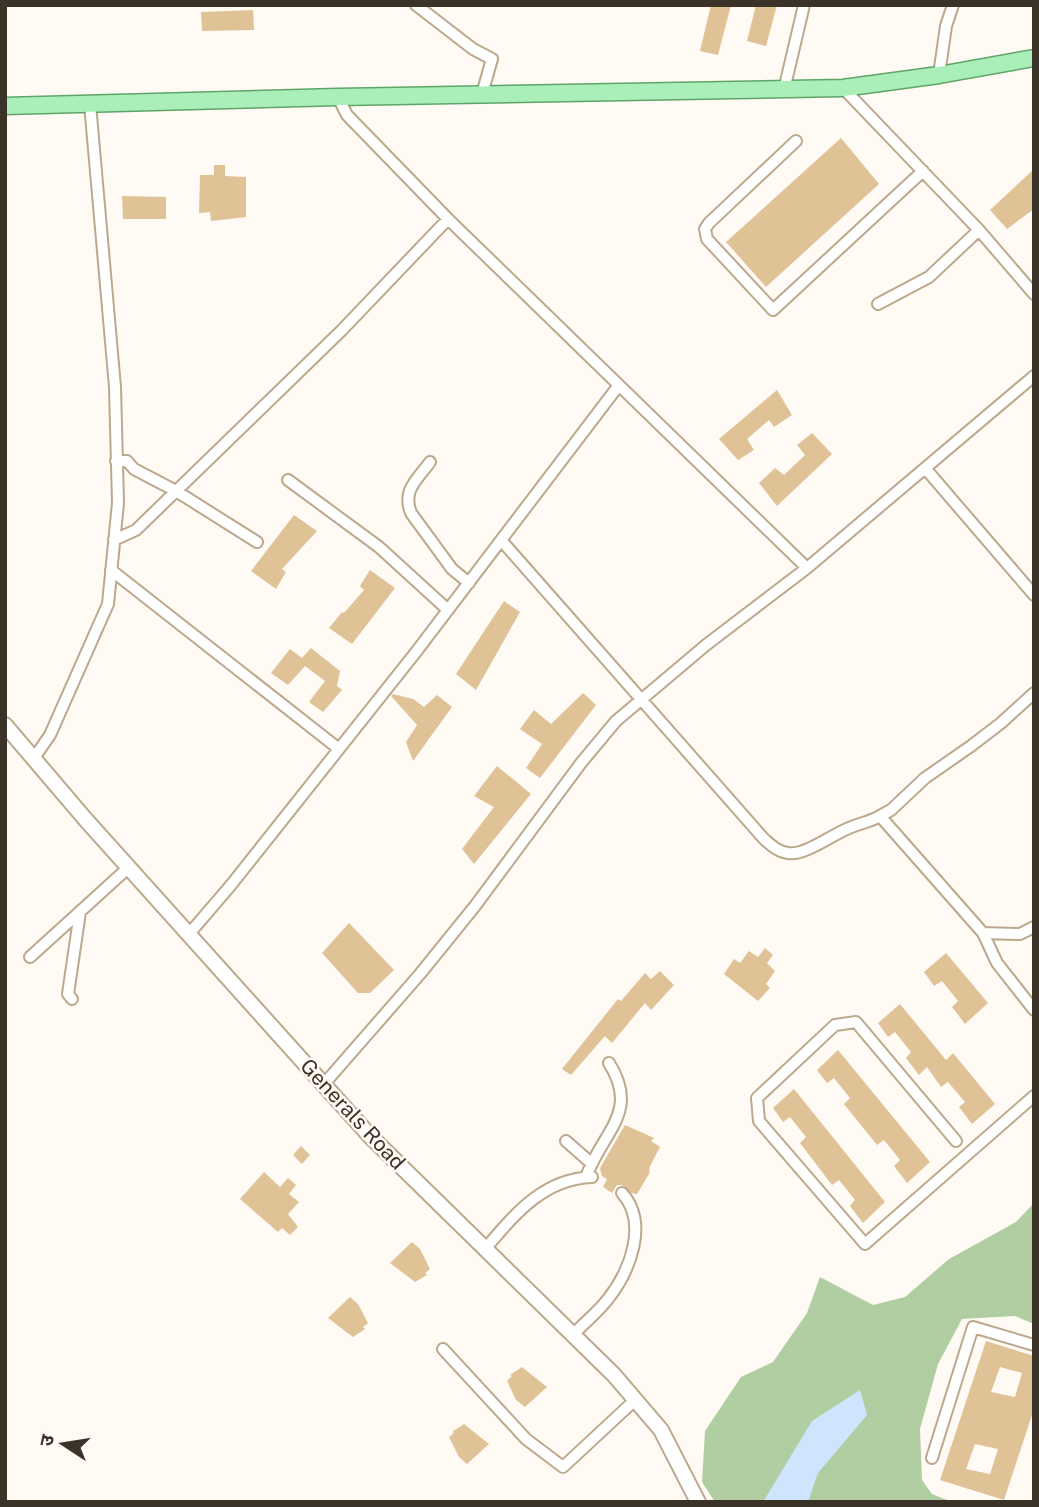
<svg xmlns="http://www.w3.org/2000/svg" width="1039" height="1507" font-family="'Public Sans','Noto Sans Devanagari',sans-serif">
<rect width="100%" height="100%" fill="#fffaf4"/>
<!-- forest -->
<path fill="#b1cea3" d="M1034 1203V1324L1015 1316 962 1319 938 1364 920 1429 922 1480 932 1494 952 1502H715L702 1482 705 1431 741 1377 773 1362 807 1313 820 1277 873 1305 905 1297 949 1259 1016 1222Z"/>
<!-- water -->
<path fill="#cfe5fd" d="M860 1390 867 1415 818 1473 808 1502H763L812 1421Z"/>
<!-- building -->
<path fill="#e0c297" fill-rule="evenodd" d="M711 5H731L718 55 700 51Z
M756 5H777L766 46 747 41Z
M253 10 254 30 202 31 201 12Z
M841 138 879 184 766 287 726 242Z
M214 165H225V176L246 177V217L211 221 210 212 199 213 200 175H214Z
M1034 169V209L1007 229 990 210Z
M122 196 166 197V219H123Z
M777 390 792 415 774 427 769 420 747 439 754 450 738 460 719 439Z
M812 433 832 454 777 506 759 483 775 468 784 475 805 455 797 445Z
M294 515 317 531 282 569 286 572 276 589 251 571Z
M370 570 395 588 352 644 329 628 342 612 344 613 364 590 360 586Z
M504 601 520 612 476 690 456 674Z
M311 648 340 671 337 686 342 690 323 712 309 702 325 681 305 666 288 685 271 673 290 649 302 658Z
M583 693 596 705 540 778 526 768 542 744 520 729 534 710 551 724Z
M393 694 413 699 424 707 437 695 452 707 413 761 406 742 417 725 391 696Z
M497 766 531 794 474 864 462 849 494 807 474 796Z
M349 923 394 970 370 993H358L322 953Z
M765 948 773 955 767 963 775 971 766 984 770 988 758 1001 724 974 734 959 740 963 749 951 758 957Z
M946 953 988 1003 965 1024 952 1007 958 1001 942 981 934 986 924 972Z
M660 971 674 985 651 1010 645 1003 612 1043 605 1036 571 1075 562 1069 618 999 621 1001 645 973 651 979Z
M900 1004 946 1060 953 1053 995 1104 972 1124 959 1107 965 1102 948 1082 941 1087 927 1067 919 1075 906 1058 911 1052 895 1032 888 1037 878 1023Z
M838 1050 930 1162 907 1183 894 1166 900 1160 884 1140 877 1145 844 1104 850 1098 834 1078 827 1083 817 1070Z
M794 1089 885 1202 863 1223 850 1206 855 1200 839 1180 832 1185 800 1143 806 1137 790 1117 783 1122 773 1108Z
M625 1125 654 1138 651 1141 660 1147 650 1166 649 1174 637 1194 631 1193 622 1185H617L612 1193 603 1187 607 1179 602 1176 600 1168Z
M301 1146 310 1155 302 1164 293 1155Z
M264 1172 280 1187 288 1178 296 1185 289 1194 299 1202 288 1214 298 1227 290 1235 282 1228 278 1232 240 1199Z
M412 1242 420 1249 430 1269 425 1273 427 1275 415 1282 390 1263Z
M350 1297 358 1304 368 1323 363 1327 365 1329 353 1337 328 1318Z
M986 1341 1034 1356V1409L1004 1500 940 1480ZM1000 1367 1022 1373 1015 1397 991 1392ZM975 1444 998 1449 990 1474 966 1469Z
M522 1367 547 1387 525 1407 516 1400 507 1381 512 1376 510 1375Z
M464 1424 489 1444 467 1464 459 1457 449 1437 454 1433 452 1432Z"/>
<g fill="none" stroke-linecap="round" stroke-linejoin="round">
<defs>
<path id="street" d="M416 5 473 49 492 59 482 94
M939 75 946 26 953 5
M843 88 979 230 1034 294
M784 90 804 5
M338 97 347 115 448 219 807 568
M796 141 709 223 705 229 707 239 773 310 923 171
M878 304 929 277 979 230
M116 461H127L134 469 176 491 257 542
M430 462C417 480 402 490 411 513L452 569 469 583
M925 468 1034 595
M288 480 379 547 448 610
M114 540 136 530 342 330 448 219
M501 540 764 839C771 845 778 852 788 853 805 856 833 834 849 828 860 823 870 822 880 816L983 933 997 963 1034 1010
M111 570 339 749
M34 758 50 735 108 604 118 503 115 387 90 104
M880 816 891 810 925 778 971 746 1001 723 1034 693
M983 933 1020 934 1034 927
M189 934 231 885 416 652 619 385
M30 957 128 868
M72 999 68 994 80 912
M324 1084 420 974 475 906 581 763 616 721 706 645 807 568 1034 376
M566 1141 591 1163
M956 1141 856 1022 835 1025 757 1098 759 1121 865 1244 1034 1096
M586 1177C603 1131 640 1112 609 1063
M485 1249C515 1214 543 1179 592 1177
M573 1335C584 1323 598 1312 608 1299 630 1271 649 1223 622 1193
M443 1349 526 1439 563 1467 635 1400
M932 1458 973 1327 1034 1345"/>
<path id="secondary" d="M5 725 86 820 370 1136 614 1375 661 1430 698 1502"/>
<path id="primary" d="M5 106 338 97 843 88 939 75 1034 58"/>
</defs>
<!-- street casing -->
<use href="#street" stroke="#bca88c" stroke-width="14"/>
<!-- secondary casing -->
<use href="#secondary" stroke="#bca88c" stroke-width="18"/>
<!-- primary casing -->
<use href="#primary" stroke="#5fa568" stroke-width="19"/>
<!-- street -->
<use href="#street" stroke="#fff" stroke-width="10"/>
<!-- secondary -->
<use href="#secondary" stroke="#fff" stroke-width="14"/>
<!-- primary -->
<use href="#primary" stroke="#aaeeb9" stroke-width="16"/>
</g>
<g text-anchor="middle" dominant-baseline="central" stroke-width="5" stroke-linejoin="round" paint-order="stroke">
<!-- street labels -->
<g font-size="21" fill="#3c3328" stroke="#fffaf4">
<text transform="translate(353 1114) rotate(47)">Generals Road</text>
</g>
</g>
<!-- border -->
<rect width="1039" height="1507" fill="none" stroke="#3c3328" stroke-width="14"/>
<!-- north arrow -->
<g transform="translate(63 1444) rotate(282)" stroke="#fffaf4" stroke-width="5" paint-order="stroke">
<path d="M0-5L12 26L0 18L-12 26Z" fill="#3c3328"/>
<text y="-10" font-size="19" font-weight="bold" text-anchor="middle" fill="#3c3328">उ</text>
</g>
</svg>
